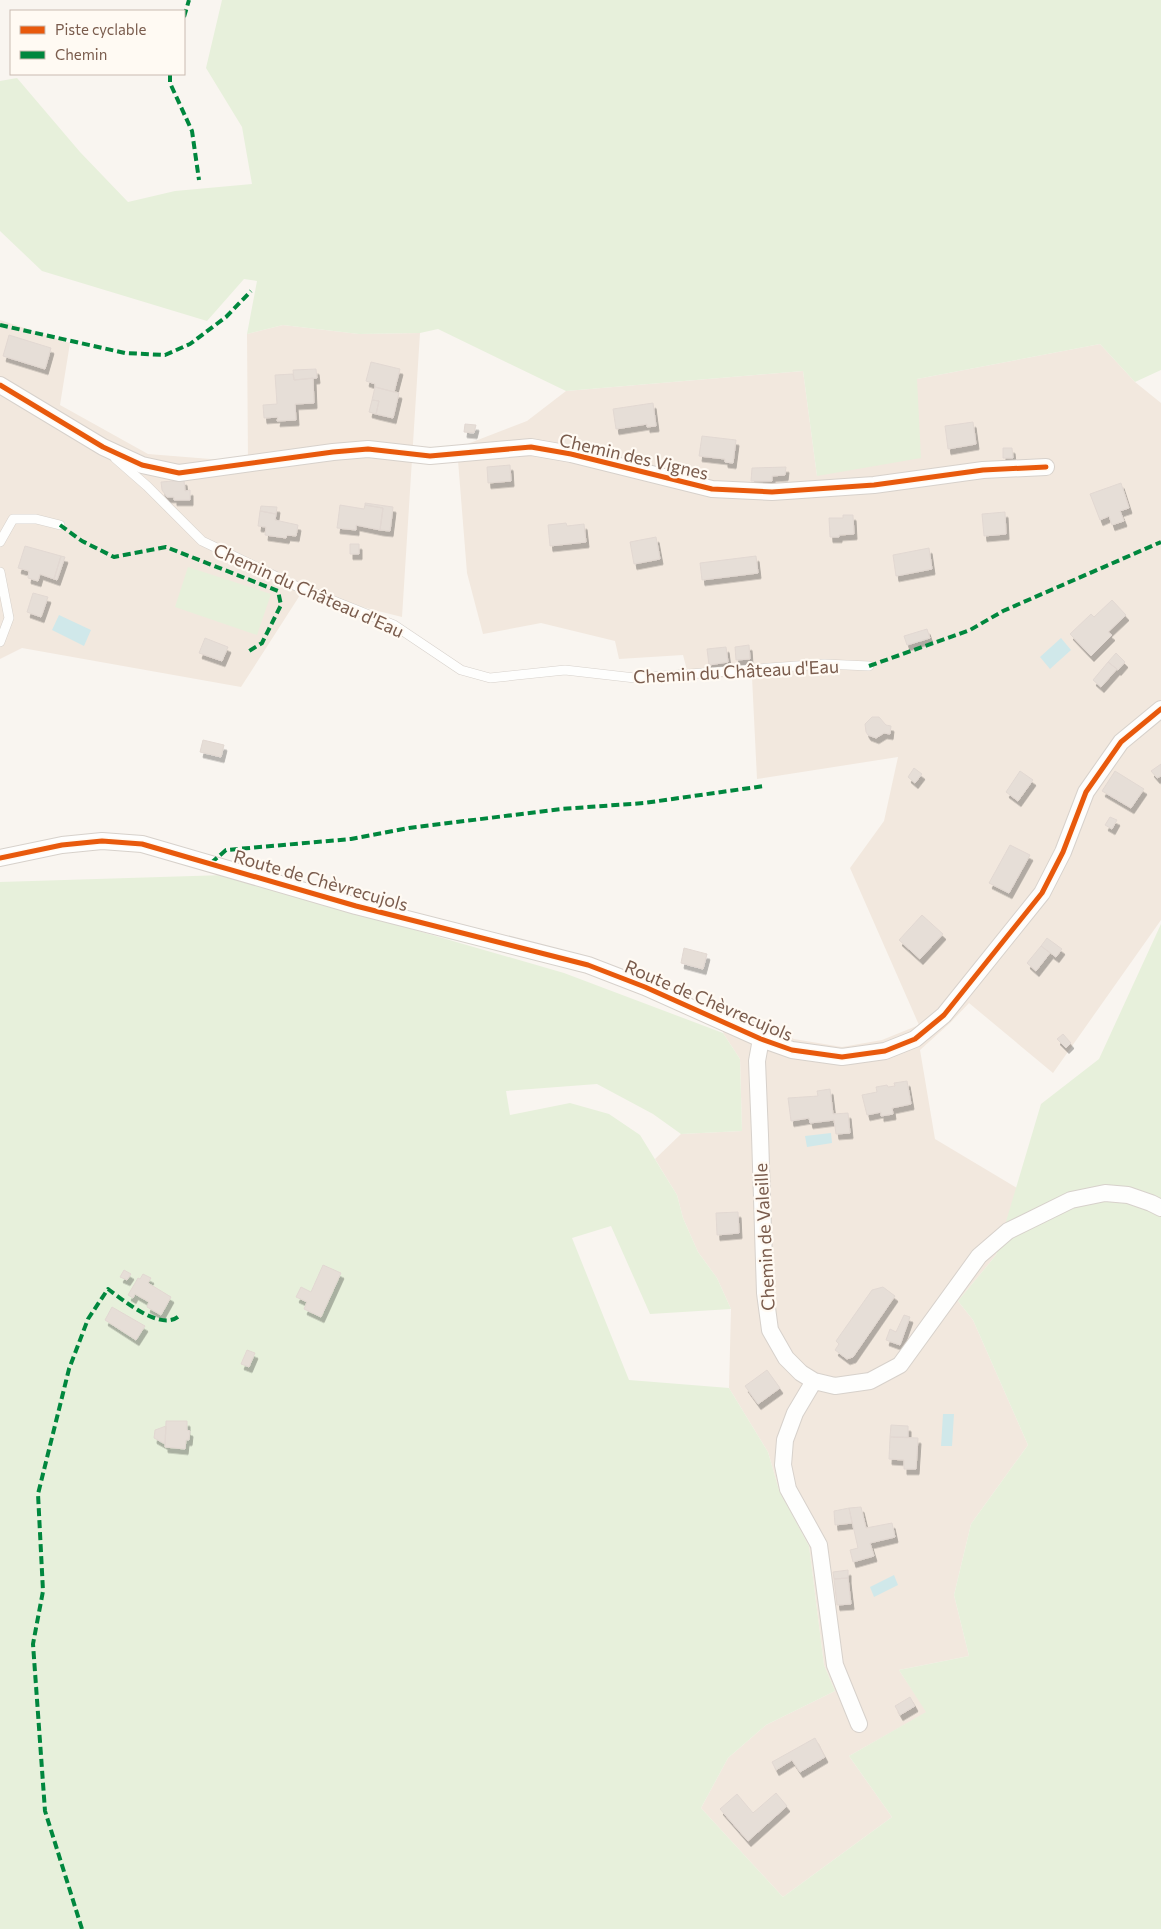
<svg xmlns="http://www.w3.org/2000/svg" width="1161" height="1929" font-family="Commissioner,sans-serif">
<defs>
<filter id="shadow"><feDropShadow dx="3" dy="5.5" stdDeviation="0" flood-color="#0004"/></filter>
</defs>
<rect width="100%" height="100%" fill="#f9f5f0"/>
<!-- residential -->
<path fill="#f2e8de" d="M0 320 70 343 60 405 148 454 248 462 247 334 283 325 359 334 420 333 402 617 302 592 241 687 22 648 0 659Z
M1100 344 1135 382 1161 403V920L1053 1073 969 1003 950 1023 920 1050 935 1139 1017 1188 996 1255 958 1301 973 1320 1028 1445 971 1524 954 1595 969 1656 899 1670 927 1712 849 1756 892 1817 783 1897 701 1808 728 1758 766 1725 835 1691 824 1665 809 1546 779 1490 768 1452 729 1388 731 1309 717 1278 698 1252 683 1218 677 1195 655 1159 681 1134 742 1131 740 1059 723 1033 733 1013 761 1023 794 1039 842 1047 882 1040 919 1025 850 868 884 821 898 757 757 779 752 677 689 678 683 655 619 659 615 641 541 623 483 634 467 573 457 448 527 421 566 391 803 371 817 476 917 379Z"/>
<!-- green -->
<path fill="#e7f0db" d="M222 0H1161V370L1135 382 1100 344 917 379 921 458 817 476 803 371 566 391 438 329 420 333 359 334 283 325 247 334 257 281 244 279 207 321 42 271 0 231V81L17 78 80 152 128 202 175 191 252 184 242 127 206 68Z
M188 567 271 594 257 635 175 607Z
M225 875 564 973 723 1033 740 1059 742 1131 681 1134 653 1114 597 1084 506 1091 510 1115 570 1103 609 1114 640 1135 677 1195 683 1218 698 1252 717 1278 731 1309 650 1314 611 1226 572 1238 629 1380 729 1388 768 1452 779 1490 809 1546 824 1665 835 1691 766 1725 728 1758 701 1808 783 1897 892 1817 849 1756 926 1712 899 1670 969 1656 954 1595 971 1524 1028 1445 973 1320 958 1301 996 1255 1041 1104 1099 1059 1161 924V1929H0V882Z"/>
<!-- water -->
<path fill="#d0e8ea" d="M59 615 91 630 84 646 52 630Z
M1061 638 1071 650 1050 669 1040 657Z
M831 1133 832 1143 807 1147 805 1136Z
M943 1414H954L952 1446H941Z
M894 1575 898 1585 874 1597 870 1587Z"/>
<!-- building -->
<path fill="#e6ded7" stroke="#e2d8d2" filter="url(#shadow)" d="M9 335 51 348 45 369 3 356Z
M371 362 400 369 394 392 375 387V384L366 381Z
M316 369 317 378 294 380 293 370Z
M293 374 294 380 313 378 314 403 295 404 296 420 277 421 278 417 264 418 263 405 277 404 275 375Z
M375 387 399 393 393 418 376 414 379 401 372 400Z
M372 400 379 401 376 414 369 412Z
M653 403 656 426 647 427V424L616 429 613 409Z
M973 422 976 444 948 449 945 426Z
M465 424 476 425 474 433 464 432Z
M702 436 736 440 733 463 725 462V459L699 456Z
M1003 448H1012L1013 458H1003Z
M510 465 511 481 488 483 487 467Z
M786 467 785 475 772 476V481H751L752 468Z
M184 480 185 491 190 490V500H174V497H167L162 490 161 482Z
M1121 483 1129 508 1120 511 1124 521 1112 525 1109 516 1100 520 1090 494Z
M365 503 393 507 390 531 380 530 383 508 365 505Z
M340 505 364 509 365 505 383 508 380 530 356 525V530L337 528Z
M261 506 277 507 276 514 260 511Z
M260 511 276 514 275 520 298 525 296 536 287 535 286 538 265 535 266 527 258 526Z
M1005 512 1006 534 984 536 982 514Z
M843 515H853L854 534 839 535V537H830L829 518H843Z
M566 523 567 526 584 524 586 542 550 546 548 525Z
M656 537 660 559 634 564 630 542Z
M350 544H359V554H350Z
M25 546 61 556 54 579 40 574 38 581 28 578 29 571 18 568Z
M929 548 932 569 896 576 893 555Z
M61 556 65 557 57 580 54 579Z
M756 556 758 573 702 580 700 563Z
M33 593 48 597 41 617 27 612Z
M1112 600 1126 615 1108 632 1112 635 1091 656 1070 634 1091 614 1094 617Z
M927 629 930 638 907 645 904 636Z
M205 638 228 647 222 661 199 653Z
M749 645 750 659 736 660 735 647Z
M726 647 728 662 709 665 707 649Z
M1116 653 1125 662 1118 670 1108 662Z
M1108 662 1117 669 1101 687 1093 680Z
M872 717H879L886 725 891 726 890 734 884 733 876 738 868 735 866 732 865 724Z
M203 740 224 745 221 757 200 752Z
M1161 764V776L1157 778 1151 771Z
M914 768 922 774 915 783 908 777Z
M1020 771 1033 780 1018 801 1006 792Z
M1115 771 1144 789 1131 808 1102 791Z
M1110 817 1117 820 1112 829 1105 825Z
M1010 845 1030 855 1009 893 989 883Z
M922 915 943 934 920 959 899 940Z
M1047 938 1062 949 1056 957 1041 946Z
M1041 946 1050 953 1036 971 1027 963Z
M684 948 707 954 703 969 681 963Z
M1063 1034 1071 1043 1066 1048 1057 1039Z
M907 1081 911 1104 892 1108 893 1114 881 1116V1112L867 1115 862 1095 877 1092 876 1087 887 1085 888 1087 895 1086 894 1083Z
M830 1089 833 1114 848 1113 850 1133 836 1134 834 1120 810 1123 809 1118 791 1121 788 1098 818 1096 817 1091Z
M738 1212 739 1233 717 1235 716 1213Z
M323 1265 341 1273 321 1317 304 1309 307 1302 296 1297 301 1287 311 1292Z
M124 1270 131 1274 127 1280 120 1277Z
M143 1274 151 1278 148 1283 171 1297 161 1315 147 1307 149 1302 135 1294 133 1298 128 1295 138 1278 140 1279Z
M883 1287 895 1296 853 1357 847 1359 835 1350 839 1344 836 1341 872 1290Z
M112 1307 145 1326 136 1340 105 1320Z
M904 1315 910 1317 900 1345 886 1340 890 1329 896 1332Z
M247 1350 255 1353 249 1367 241 1364Z
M767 1370 780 1388 758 1404 745 1386Z
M166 1421H187V1430L190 1431 189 1440H186L185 1449 165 1447Z
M891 1425 908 1426V1437H890Z
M166 1426 165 1444 154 1438 155 1430Z
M890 1437 918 1438 916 1469H904V1460L889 1459Z
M861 1507 866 1528 892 1523 895 1537 870 1543 874 1556 853 1562 850 1550 858 1548 849 1508Z
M849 1508 852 1523 835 1525 834 1511Z
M848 1570V1578L834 1579 833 1572Z
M848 1578 851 1604 837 1605 834 1579Z
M910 1697 915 1706 900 1715 895 1706Z
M815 1738 825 1757 800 1772 792 1760 776 1770 772 1762Z
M776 1793 787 1806 748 1841 720 1809 737 1794 753 1813Z"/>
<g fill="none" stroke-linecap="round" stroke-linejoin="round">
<defs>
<path id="lane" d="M115 458 147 486 202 541 296 586 394 625 461 670 490 678 565 670 635 678 824 664 869 666
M0 542 13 519H36L60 525
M0 572 9 618 0 642"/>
<path id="street" d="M0 385 103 447 142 465 179 473 333 452 368 449 430 456 531 447 571 454 712 489 772 492 874 485 983 470 1046 467
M0 858 62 845 102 841 142 844 356 906 588 965 645 987 761 1039 792 1050 842 1057 885 1051 915 1039 944 1015 1042 893 1063 852 1086 792 1121 742 1161 709
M761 1039 757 1061 760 1135 765 1293 770 1330 786 1358 801 1373 814 1381 835 1386 870 1381 900 1365 979 1256 1008 1231 1071 1200 1105 1193 1128 1195 1151 1203 1161 1208
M814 1381 795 1413 785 1440 783 1465 788 1489 819 1545 835 1665 859 1724"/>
</defs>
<!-- lane casing -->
<use href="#lane" stroke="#d7d1cb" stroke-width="10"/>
<!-- street casing -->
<use href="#street" stroke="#d7d1cb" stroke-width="18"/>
<!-- lane -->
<use href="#lane" stroke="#fefefd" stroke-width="9"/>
<!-- street -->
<use href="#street" stroke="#fefefd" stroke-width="16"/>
<!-- quiet -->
<path stroke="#00873e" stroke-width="4" stroke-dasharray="8 4" stroke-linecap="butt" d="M184 17 189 0
M170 74V83L192 131 199 180
M0 325 125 353 165 355 190 344 226 317 251 291
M60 525 82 541 114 557 166 547 278 591 281 605 262 643 246 653
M869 666 970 630 1003 611 1161 542
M211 863 226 850 351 839 409 828 561 809 644 803 764 786
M82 1929 45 1811 33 1644 43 1591 38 1494 69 1369 88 1319 108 1289C123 1300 161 1332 179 1316"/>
<defs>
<path id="cycleway" d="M0 385 103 447 142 465 179 473 333 452 368 449 430 456 531 447 571 454 712 489 772 492 874 485 983 470 1046 467
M0 858 62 845 102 841 142 844 356 906 588 965 645 987 761 1039 792 1050 842 1057 885 1051 915 1039 944 1015 1042 893 1063 852 1086 792 1121 742 1161 709"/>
</defs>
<!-- cycleway casing -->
<use href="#cycleway" stroke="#fffaf3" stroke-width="8"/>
<!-- cycleway -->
<use href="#cycleway" stroke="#e8590c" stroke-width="5"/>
</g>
<g text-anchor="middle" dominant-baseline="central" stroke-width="4.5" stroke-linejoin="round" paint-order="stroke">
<!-- street labels -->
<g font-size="18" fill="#7a5c4d" stroke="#fffaf3">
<text transform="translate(634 456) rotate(13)">Chemin des Vignes</text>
<text transform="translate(309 590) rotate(24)">Chemin du Château d'Eau</text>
<text transform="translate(736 671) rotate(-3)">Chemin du Château d'Eau</text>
<text transform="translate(321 880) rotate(16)">Route de Chèvrecujols</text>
<text transform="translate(709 1000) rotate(23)">Route de Chèvrecujols</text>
<text transform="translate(764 1237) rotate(-93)">Chemin de Valeille</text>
</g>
</g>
<!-- legend -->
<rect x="10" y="10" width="175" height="65" fill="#fffaf3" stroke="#cabbb1"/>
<rect x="20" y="26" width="25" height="8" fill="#e8590c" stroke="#cabbb1"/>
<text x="55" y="35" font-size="15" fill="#7a5c4d">Piste cyclable</text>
<rect x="20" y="51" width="25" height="8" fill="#00873e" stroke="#cabbb1"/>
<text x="55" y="60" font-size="15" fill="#7a5c4d">Chemin</text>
</svg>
